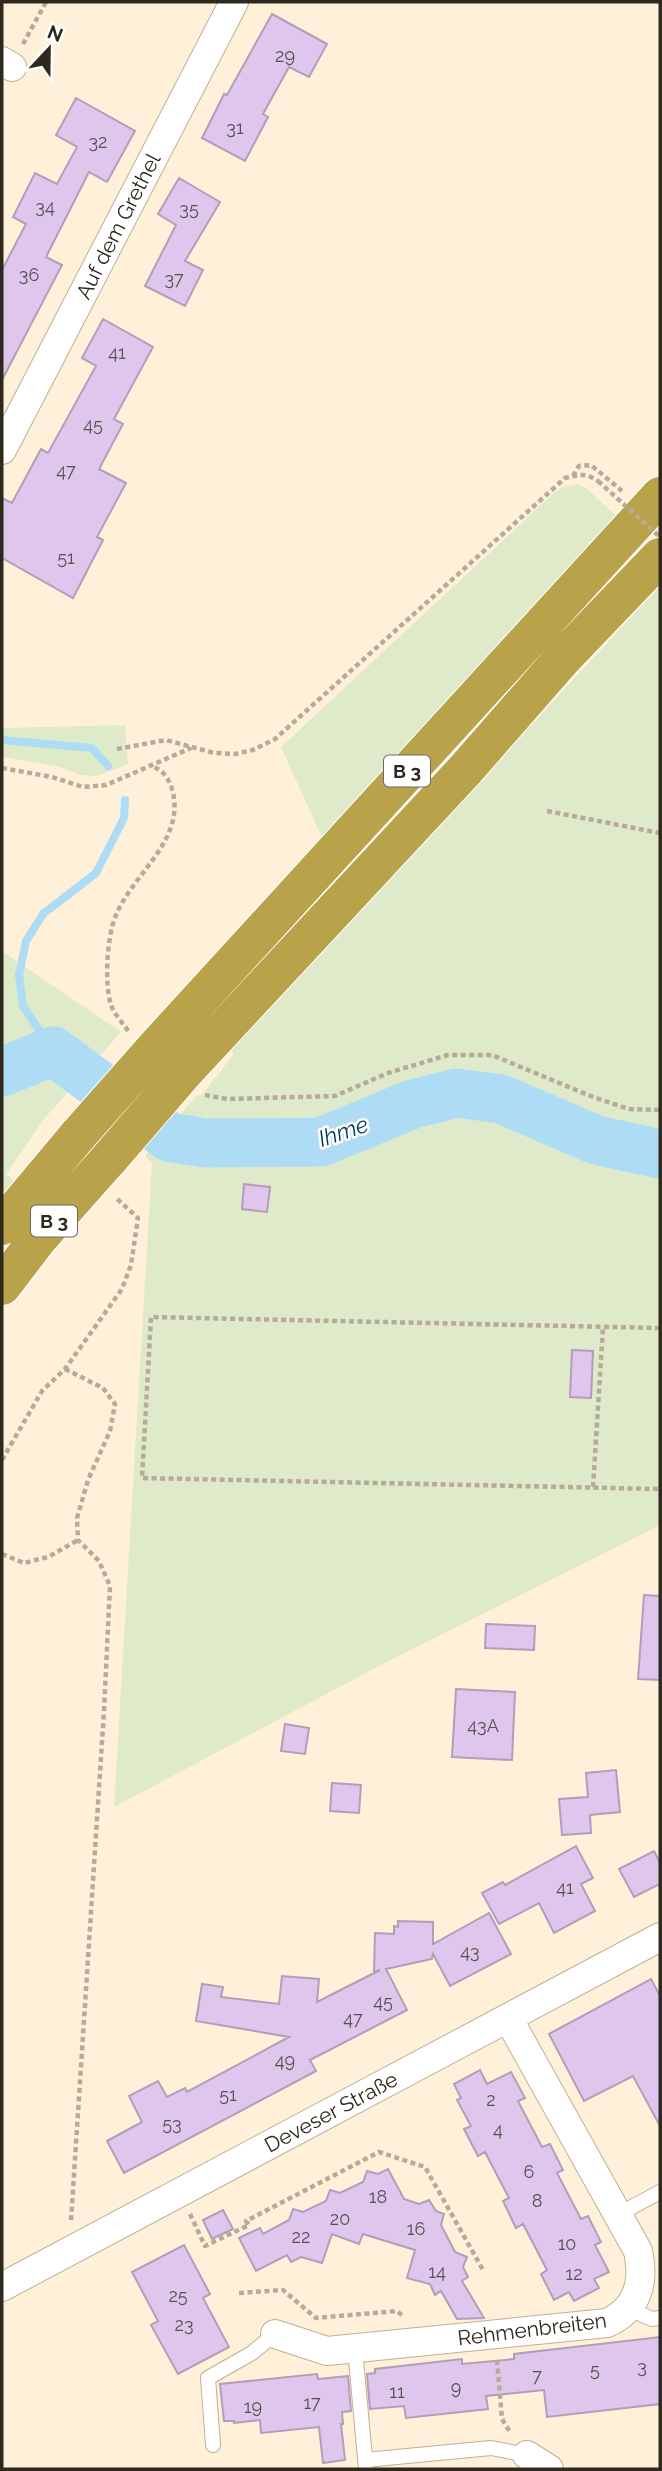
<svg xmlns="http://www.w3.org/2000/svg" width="662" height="2471" font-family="Raleway,sans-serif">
<rect width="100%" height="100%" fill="#fff0d9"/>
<!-- green -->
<path fill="#deeac9" d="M578 484 586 488 623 522 324 842 281 747 555 492 563 487Z
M660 586V1525L396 1657 114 1807 152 1163 145 1156 197 1095 201 1096 234 1054 230 1050Z
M125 725 128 764 97 776 81 775 60 767 2 757V728Z
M2 951 121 1032 44 1119 6 1174 17 1184 2 1204Z"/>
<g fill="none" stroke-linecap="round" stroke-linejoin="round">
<!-- stream -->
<path stroke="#afdcf5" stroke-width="8" d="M2 740 92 748 108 766
M53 1051 23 1006 19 975 26 941 43 914 96 873 124 818 125 800"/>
<!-- river -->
<path stroke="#afdcf5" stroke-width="49" d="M2 1072 53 1051 169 1137 206 1143 321 1142 413 1104 457 1093 501 1099 596 1140 660 1154"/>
</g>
<!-- building -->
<path fill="#dfc6ec" stroke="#b19eb9" stroke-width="2" d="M272 14 327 44 309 77 289 67 263 114 268 117 245 161 202 138 224 94 227 95Z
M76 98 135 131 107 182 89 172 46 257 62 265 2 380V270L26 224 13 217 35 173 57 184 77 147 56 135Z
M179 178 220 202 185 261 203 270 185 306 145 286 176 225 158 214Z
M103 319 153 347 114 419 123 424 99 469 126 483 97 537 103 540 73 598 2 558V498L12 503 41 449 48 453 96 366 82 358Z
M244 1184 270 1187 267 1212 242 1209Z
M572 1350 593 1351 591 1398 570 1397Z
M644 1595 660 1596V1680L638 1679Z
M486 1624 535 1626 534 1650 485 1648Z
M456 1689 515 1692 512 1760 452 1757Z
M285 1724 309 1728 305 1754 281 1751Z
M616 1770 620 1812 590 1815 591 1833 562 1835 559 1799 588 1797 586 1773Z
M332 1783 361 1785 359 1813 330 1811Z
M576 1846 593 1878 581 1884 595 1911 554 1933 539 1903 499 1924 482 1893 503 1882 505 1885Z
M654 1851 660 1863V1884L634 1897 619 1869Z
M489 1913 511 1954 450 1986 433 1954 432 1959 386 1969 407 2010 310 2060 316 2071 124 2173 107 2141 142 2122 129 2096 158 2081 167 2097 185 2088 187 2092 289 2037 196 2021 202 1984 223 1987 221 1997 279 2004 282 1976 319 1979 317 2002 380 1970 374 1972 375 1933 394 1934V1926L398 1927V1921L433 1922V1944Z
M651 1979 660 1996V2126L633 2076 584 2101 549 2034Z
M480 2070 487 2084 511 2072 525 2098 518 2101 542 2147 550 2144 563 2170 557 2173 581 2219 588 2216 601 2242 595 2245 609 2272 594 2279 599 2288 574 2301 569 2292 554 2300 541 2274 547 2270 523 2224 516 2228 503 2201 509 2198 485 2152 478 2156 464 2129 471 2126 457 2100 461 2098 454 2084Z
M388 2169 404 2199 419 2204 429 2200 436 2211 444 2214 441 2225 455 2252 467 2257 463 2267 468 2277 462 2281 484 2318 457 2319 441 2291 435 2295 430 2284 407 2278 415 2250 363 2234 359 2244 332 2234 322 2263 301 2257 291 2262 287 2255 256 2271 239 2238 260 2228 263 2234 289 2220 293 2209 303 2212 326 2201 330 2190 340 2193 363 2182 367 2171 378 2174Z
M223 2210 233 2229 212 2239 203 2220Z
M184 2245 210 2294 203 2298 229 2347 178 2374 151 2325 158 2321 132 2272Z
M660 2337V2404L547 2417 544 2390 486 2396 488 2409 406 2418 404 2406 370 2409 367 2374 375 2373V2369L462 2359V2364L514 2359V2354Z
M317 2374 318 2379 348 2376 351 2411 342 2412 343 2424H341L345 2460 323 2463 319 2427 261 2433 260 2420 234 2423V2421H224L220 2384Z"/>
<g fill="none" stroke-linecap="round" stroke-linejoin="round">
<defs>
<path id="service" d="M619 2214 660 2192
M629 2309 652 2319 660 2318
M355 2349 366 2469
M213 2445 208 2378 252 2353 275 2334
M365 2460 491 2448 527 2455"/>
<path id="minor" d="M2 61 12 67
M2 450 234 2
M2 2287 660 1937
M275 2334 327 2351 607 2323C638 2309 645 2282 638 2251L508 2018
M527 2455 549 2469"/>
<path id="trunk" d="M155 1048 660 496
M184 1072 466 769 564 657 660 557
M2 1226 79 1134
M2 1286 38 1239 109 1159"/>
</defs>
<!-- service casing -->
<use href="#service" stroke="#c0af93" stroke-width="16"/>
<!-- minor casing -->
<use href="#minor" stroke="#c0af93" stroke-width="30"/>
<!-- trunk casing -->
<use href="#trunk" stroke="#fff" stroke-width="40"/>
<!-- path -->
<path stroke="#b7ab98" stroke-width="4.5" stroke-dasharray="5 3.5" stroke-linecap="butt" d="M23 44 46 2
M573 476 579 466 591 465 622 491
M117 749 166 740 214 753 235 754 253 750 275 739 565 478C579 475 585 472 598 481
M2 768 52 777 83 787 106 785 191 748
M547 811 660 833
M128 1031C123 1023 114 1014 111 1005 104 982 107 936 116 915 133 874 184 841 173 793 170 780 164 770 151 766
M205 1095 227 1099 335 1096 388 1073 448 1055H492L593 1097 629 1109 660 1110
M660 1328 151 1317 142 1478 660 1489
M65 1369 103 1388 115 1404 110 1431 88 1480 77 1518 78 1540 99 1561 110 1586 104 1711 71 2221
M2 1460 42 1391 65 1369 122 1289 131 1265 138 1218 115 1197
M593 1487 603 1327
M2 1554 24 1563 48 1557 78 1540
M190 2214 205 2246 249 2225 246 2221 379 2152 425 2167 483 2270
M239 2293 283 2290 316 2318 397 2311 404 2317
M497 2360 502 2419 510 2432"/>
<!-- service -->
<use href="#service" stroke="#fff" stroke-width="14"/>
<!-- minor -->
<use href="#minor" stroke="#fff" stroke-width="28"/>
<!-- trunk -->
<use href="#trunk" stroke="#b8a24a" stroke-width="38"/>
<defs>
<path id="trunk-bridge" d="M79 1134 155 1048
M109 1159 184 1072"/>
</defs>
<!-- trunk-bridge casing -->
<use href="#trunk-bridge" stroke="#fff" stroke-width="40" stroke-linecap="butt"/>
<!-- path-bridge -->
<path stroke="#b7ab98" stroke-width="4.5" stroke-dasharray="5 3.5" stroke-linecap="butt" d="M598 481 660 537"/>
<!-- trunk-bridge -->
<use href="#trunk-bridge" stroke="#b8a24a" stroke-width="38"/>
</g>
<g text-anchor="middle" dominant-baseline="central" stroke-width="5" stroke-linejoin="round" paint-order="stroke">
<!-- number labels -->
<g font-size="18" fill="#5b5051">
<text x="285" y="55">29</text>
<text x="235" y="127">31</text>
<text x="98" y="141">32</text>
<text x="45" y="206">34</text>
<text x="189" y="208">35</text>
<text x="29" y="274">36</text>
<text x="174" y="278">37</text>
<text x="117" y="352">41</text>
<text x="93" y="424">45</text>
<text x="66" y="470">47</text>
<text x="66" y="557">51</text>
<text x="483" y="1725">43A</text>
<text x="565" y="1887">41</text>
<text x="470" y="1951">43</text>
<text x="383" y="2001">45</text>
<text x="353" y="2018">47</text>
<text x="285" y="2060">49</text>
<text x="228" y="2094">51</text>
<text x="491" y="2099">2</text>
<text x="172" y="2123">53</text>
<text x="498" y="2129">4</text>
<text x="529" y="2171">6</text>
<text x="378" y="2196">18</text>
<text x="537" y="2200">8</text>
<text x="340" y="2218">20</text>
<text x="416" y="2228">16</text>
<text x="301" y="2236">22</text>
<text x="567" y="2243">10</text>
<text x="437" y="2271">14</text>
<text x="574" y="2273">12</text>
<text x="178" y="2295">25</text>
<text x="184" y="2324">23</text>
<text x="642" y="2366">3</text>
<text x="595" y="2369">5</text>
<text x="537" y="2375">7</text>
<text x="456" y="2387">9</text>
<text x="397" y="2391">11</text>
<text x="312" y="2402">17</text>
<text x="253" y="2406">19</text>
</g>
<!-- shield labels -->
<g fill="#fff" stroke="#6d6861" stroke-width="2">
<rect x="384" y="755.5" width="46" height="31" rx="5"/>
<rect x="31" y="1205.5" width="46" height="31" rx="5"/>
</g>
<g font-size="19" font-weight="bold" fill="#2f281d">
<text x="407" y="771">B 3</text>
<text x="54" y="1221">B 3</text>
</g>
<!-- street labels -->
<g font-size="21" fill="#2f281d" stroke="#fff">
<text transform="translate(118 226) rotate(-63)">Auf dem Grethel</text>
<text transform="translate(331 2112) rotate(-28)">Deveser Straße</text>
<text transform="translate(532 2329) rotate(-7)">Rehmenbreiten</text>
</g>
<!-- water labels -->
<g font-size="23" font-style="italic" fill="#003d55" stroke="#fff">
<text transform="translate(343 1131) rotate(-19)">Ihme</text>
</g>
</g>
<!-- border -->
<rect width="662" height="2471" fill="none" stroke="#2f281d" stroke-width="7"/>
<!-- north arrow -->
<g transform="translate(49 49) rotate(22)" stroke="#ffffff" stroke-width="5" paint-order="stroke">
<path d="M0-5L12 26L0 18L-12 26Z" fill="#2f281d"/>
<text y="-10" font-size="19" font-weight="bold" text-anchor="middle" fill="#2f281d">N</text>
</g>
</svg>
